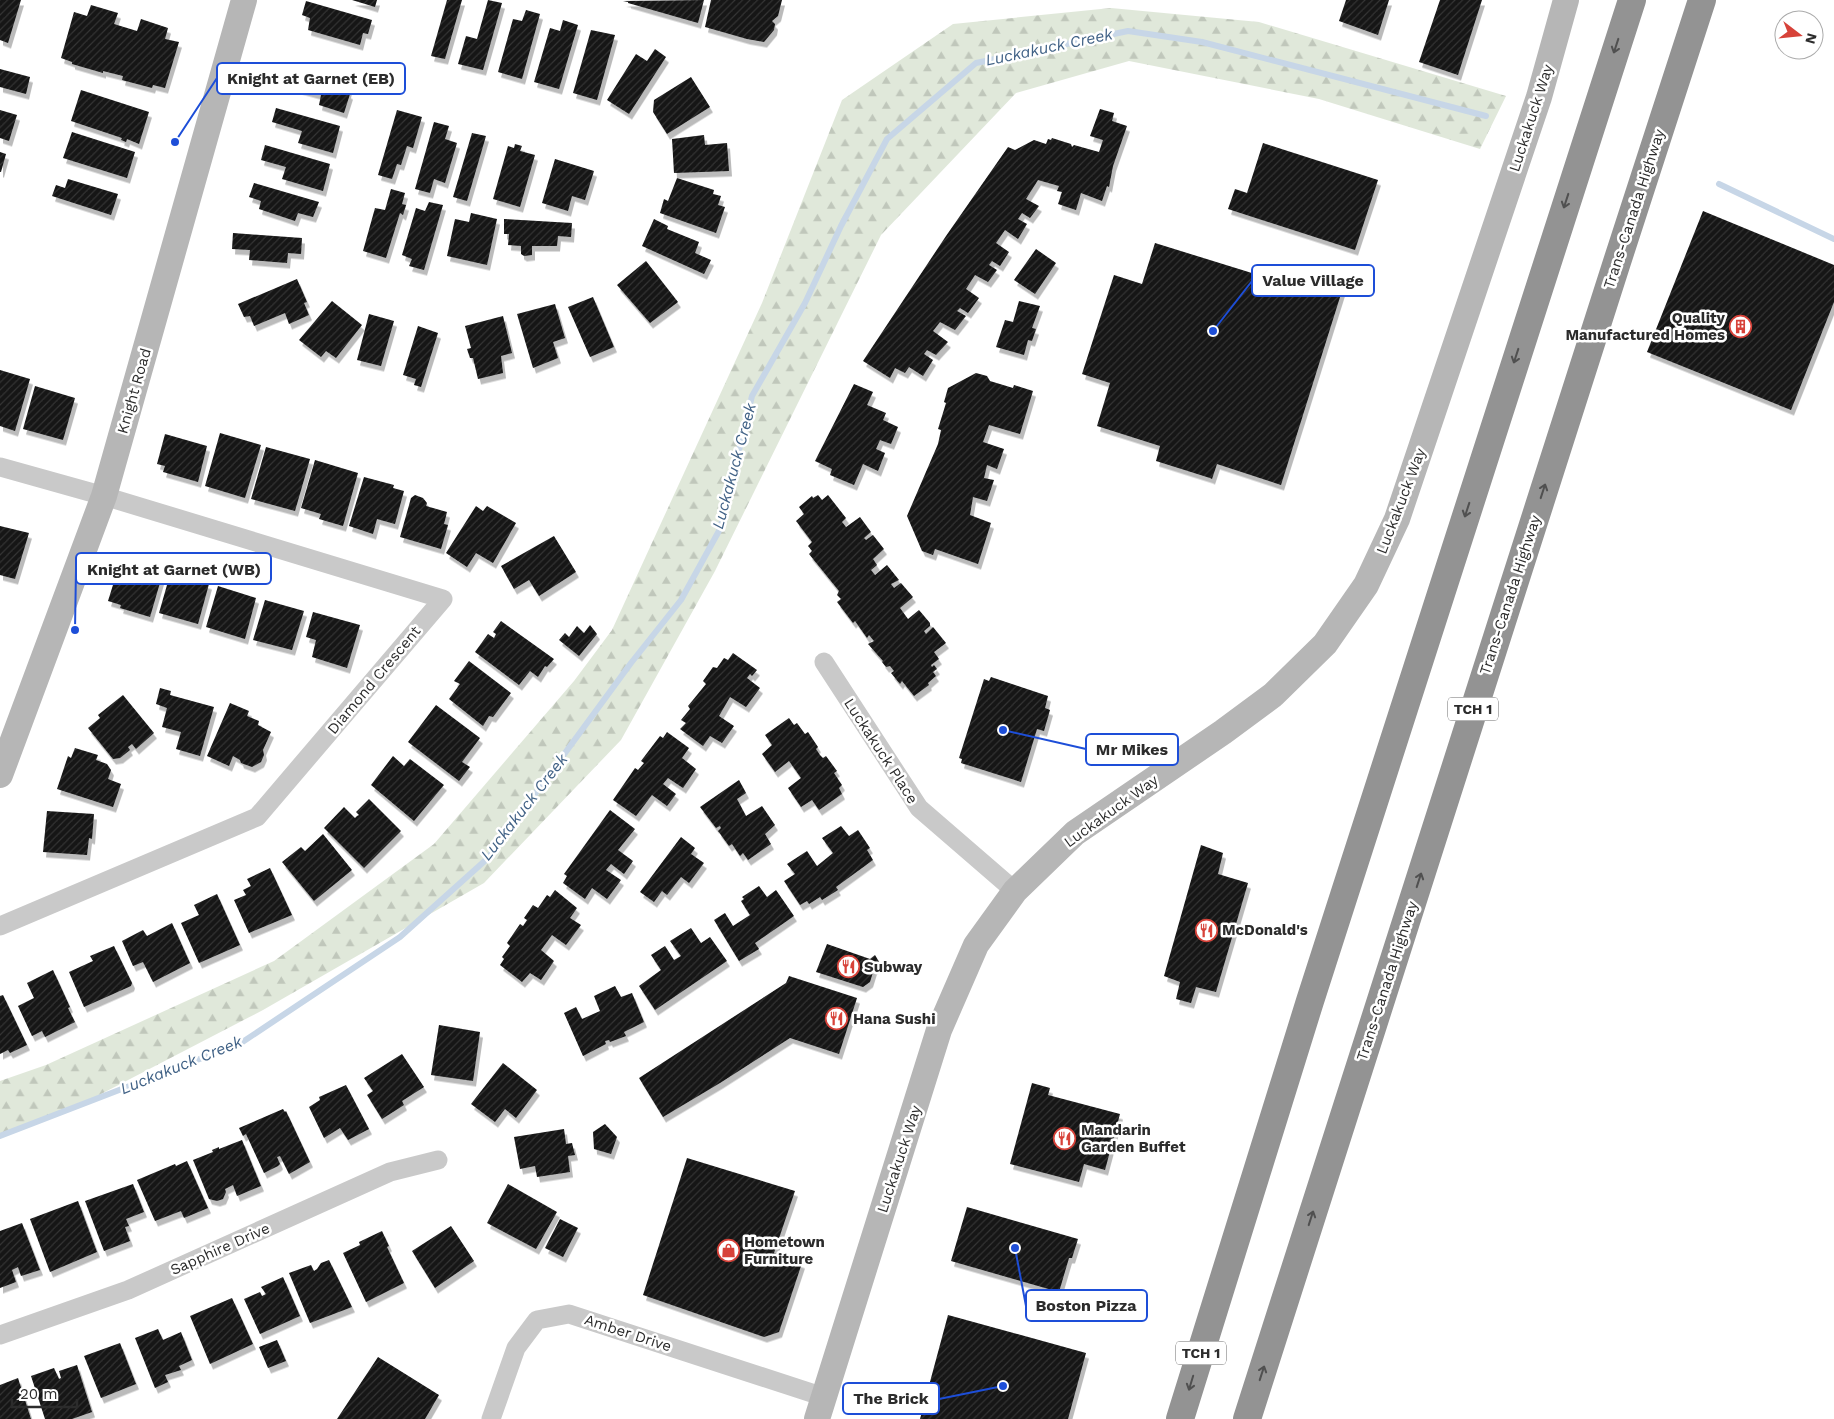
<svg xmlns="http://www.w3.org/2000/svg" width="1834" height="1419" font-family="'Work Sans',sans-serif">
<defs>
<pattern id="forest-firs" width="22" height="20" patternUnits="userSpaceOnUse" patternTransform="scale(1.25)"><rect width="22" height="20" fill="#e0e8da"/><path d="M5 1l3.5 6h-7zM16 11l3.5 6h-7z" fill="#c0c7bb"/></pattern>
<pattern id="building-hatch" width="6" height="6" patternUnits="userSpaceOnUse" patternTransform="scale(1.25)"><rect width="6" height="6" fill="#131313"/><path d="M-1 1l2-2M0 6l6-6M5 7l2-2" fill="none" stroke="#363636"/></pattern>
<filter id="shadow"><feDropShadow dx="3" dy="5.5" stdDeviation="0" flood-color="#0004"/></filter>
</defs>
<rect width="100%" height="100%" fill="#fff"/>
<!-- forest -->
<path fill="url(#forest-firs)" d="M1111 8 1259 22 1506 96 1480 149 1319 99 1129 61 1016 93 881 235 715 571 621 740 484 883 263 1010 78 1106 0 1134V1081L46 1065 274 961 434 844 574 681 612 630 762 303 842 100 953 24Z"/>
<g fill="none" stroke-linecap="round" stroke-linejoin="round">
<!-- stream -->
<path stroke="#c7d6e7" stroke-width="6" d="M1719 184 1834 239
M0 1136 241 1043 400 937 488 858 631 663 681 600 720 529 752 396 805 303 841 226 887 139 976 63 1128 31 1202 42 1486 116"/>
</g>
<!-- building -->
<path fill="url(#building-hatch)" filter="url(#shadow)" d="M0 0H21L8 43 0 40Z
M352 0H377L375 7Z
M447 0H462L445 59 431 56Z
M488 0 502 3 483 70 458 64 466 36 477 39Z
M704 0 698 23 628 3V2L623 1Z
M711 0H782L778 16 772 21 775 24 774 30 764 42 747 39 705 27Z
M1346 0H1389L1378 35 1339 21Z
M1440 0H1482L1458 75 1419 62Z
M306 1 372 20 368 34 363 33 360 45 308 30 310 18 302 15Z
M91 5 118 13 114 24 137 31 141 19 168 28 165 39 179 42 165 88 153 85 152 88 122 80 123 76 103 71V73L72 64V62L61 58 74 12 87 16Z
M526 10 540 14 522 79 498 72 513 19 522 21Z
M563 20 578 25 559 89 534 82 550 28 560 31Z
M591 30 615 35 597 100 573 93Z
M655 49 666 57 629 114 607 100 636 54 647 61Z
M297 67 307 70 306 75 349 88 348 93 350 94 344 113 319 105 321 95 281 84 285 69 295 73Z
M0 69 30 77 26 94 0 87Z
M691 77 710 107 667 134 653 112 654 100Z
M81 90 149 112 139 144 127 139 126 142 121 140 122 138 71 121Z
M276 108 340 126 333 153 298 143 302 131 272 122Z
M1100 109 1114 113 1112 121 1127 126 1113 166 1109 187 1107 186 1102 201 1081 193 1076 210 1058 204 1062 192 1057 191 1059 186 1038 180 1026 199 1039 206 1030 218 1022 213 1018 219 1027 224 1018 239 1005 230 996 243 1009 252 1000 266 992 261 989 265 997 270 988 282 975 275 966 289 979 298 968 313 960 308 957 311 966 316 955 330 940 322 933 331 948 342 936 355 927 350 924 354 933 360 923 376 909 367 905 373 895 368 890 378 863 361 946 236 1008 147 1015 150 1034 140 1046 144 1048 139 1051 140 1052 138 1071 144 1072 147 1074 145 1099 152 1103 140 1090 136Z
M0 110 17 115 9 141 0 138Z
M397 110 422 117 413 148 407 146 401 165 397 164 392 179 378 175Z
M434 122 449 126 445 139 457 143 445 183 434 179 430 193 415 189Z
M72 132 135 152 127 178 63 158Z
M472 133 486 136 467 201 453 197Z
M704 135 705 145 727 143 729 171 674 173 672 139Z
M1263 143 1378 180 1355 250 1228 209 1235 189 1247 193Z
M515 144 522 146 520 151 535 155 520 207 493 199 508 146 514 148Z
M265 145 330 164 323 191 282 179 286 167 261 160Z
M0 152 6 154 1 172H0Z
M555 159 594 171 585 200 572 196 568 211 542 203Z
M677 178 714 190 713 194 721 196 718 205 725 207 716 233 660 213 664 199 668 201Z
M68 179 118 194 111 215 52 196 56 185 65 188Z
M254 183 319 202 313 217 298 213 295 221 259 209 261 201 249 197Z
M391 189 405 193 402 204 406 205 403 215 400 213 386 258 363 251 375 208 385 210Z
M429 202 443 205 424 270 409 266 412 259 402 255 416 208 425 211Z
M1703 211 1834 265V302L1791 410 1647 352Z
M471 213 497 219 487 265 447 256 455 219 469 222Z
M504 219 572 223 571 237 558 236 557 246H532V255L524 256 521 254V246L508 245 509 234H504Z
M654 219 668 226 667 229 699 242 695 253 711 260 704 274 642 246Z
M233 233 302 238 301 254 288 253 287 263 249 260 250 250 232 249Z
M1155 243 1300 288 1307 266 1346 278 1281 485 1217 464 1212 479 1210 478 1156 461 1160 446 1097 426 1110 383 1082 374 1114 275 1142 284Z
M1036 249 1056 263 1035 294 1014 280Z
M646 261 678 302 650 323 617 285Z
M297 279 307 302 304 303 309 315 289 324 285 313 254 326 250 316 244 317 238 304Z
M593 297 614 347 590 357 568 307Z
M332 301 362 325 336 358 326 351 321 357 299 340Z
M1019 301 1040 306 1032 328 1036 329 1032 341 1028 340 1024 355 996 347 1005 320 1013 322Z
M555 304 565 338 553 342 558 358 533 368 517 314Z
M369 314 394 321 381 366 357 360Z
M503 316 512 353 501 356 503 373 478 379 473 358H470L467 349 471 348 465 326Z
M418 326 438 333 421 387 414 385 416 379 403 375Z
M0 370 30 379 15 431 0 426Z
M976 373 987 376 990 381 1013 388 1014 385 1033 391 1020 434 989 425 983 442 1004 449 997 469 987 465 984 478 994 480 987 501 973 497 970 515 991 523 978 564 935 549 933 555 922 551 907 516 938 444 941 430 938 429 946 403 944 402 948 388Z
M854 384 873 392 867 405 886 413 883 420 898 427 891 444 880 440 876 449 885 453 878 471 863 464 854 485 830 475 832 469 815 461Z
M35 386 75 398 63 440 23 429Z
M220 433 261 445 245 498 205 486Z
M165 434 207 446 198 482 163 472 165 466 157 464Z
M266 447 310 459 295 511 251 499Z
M315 460 358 473 343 526 319 519 321 514 301 508Z
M364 477 394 485 393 488 404 491 395 524 377 519 373 534 349 526Z
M415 495 423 498 427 503 426 506 447 512 444 524 448 525 441 549 400 537 411 498Z
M818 495 822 500 828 495 846 518 842 522 846 527 860 517 871 532 864 538 866 540 873 535 884 549 873 559 877 565 871 570 875 575 887 565 899 580 891 584 894 588 901 583 913 597 900 608 908 619 919 610 930 623V626L924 631 926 634 933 627 946 643 934 652 939 659 931 665 932 667 934 665 937 669 933 672 936 676 928 683 929 685 914 696 902 681 900 684 891 673 894 671 890 666 886 667 882 662 883 661 868 644 874 641 869 635 867 638 855 621 853 623 837 602 841 599 837 595 839 591 809 554 812 551 808 546 812 542 796 521 804 514 799 507 812 496 813 498Z
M476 506 483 511 487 506 516 523 493 563 476 553 467 567 446 553Z
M0 526 29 533 15 579 0 575Z
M554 536 576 572 539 596 529 580 514 589 501 566Z
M140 562 164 569 150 617 120 608 121 605 108 601 117 572 133 577Z
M170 571 209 584 198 624 159 613 169 578 168 577Z
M218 586 256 598 245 639 206 627Z
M265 600 304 611 292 650 253 640Z
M313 612 360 625 347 668 312 657 316 640 306 637Z
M501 621 554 659 547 667 545 666 538 677 530 671 519 685 475 652 488 634 494 638 496 634 493 632Z
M590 625 597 634 579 656 559 640 565 633 569 637 577 626 584 633Z
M733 653 757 670 752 676 750 674 747 678 760 688 746 707 730 697 719 716 734 726 722 743 710 736 703 746 680 729 686 723 681 720 690 709 688 706 706 684 703 681 713 667 717 668 724 658 728 660Z
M469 661 511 693 493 717 489 716 483 726 449 699 460 684 454 681Z
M991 677 1048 696 1045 708 1050 710 1044 731 1037 729 1021 782 961 763 962 759 959 758 984 679 989 681Z
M160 688 171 691 170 695 214 707 200 756 176 749 181 732 162 727 167 708 156 704Z
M123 695 154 733 136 749 132 744 128 747 130 750 120 758 113 759 88 728 100 718 98 715Z
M230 703 249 711 247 716 259 721 258 725 271 732 263 750 264 755 261 762 252 767 241 763 240 760 233 756 229 766 207 756Z
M436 705 480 738 462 762 470 767 459 781 408 742Z
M789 718 794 725 797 723 805 734 808 732 818 747 816 749 820 755 823 758 826 756 837 771 834 773 842 785 839 788 842 794 819 810 812 800 801 807 788 788 801 778 789 761 775 772 762 754 772 745 765 735Z
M667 732 689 748 682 758 696 769 683 788 668 778 663 784 676 794 667 806 652 795 636 816 613 800 635 768 638 770 644 763 641 761 660 736 663 738Z
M75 748 98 755 96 760 107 764 111 770 108 779 121 784 113 807 57 789 68 756 71 758Z
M393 756 404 766 410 759 444 785 414 821 371 785Z
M739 780 746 793 737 799 746 816 762 806 775 825 765 834 771 844 748 860 743 853 740 856 732 844 729 846 718 831 721 828 720 826 716 828 700 807Z
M369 799 401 831 364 868 324 828 344 807 355 818 357 816 359 815 356 812Z
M610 810 635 829 618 850 633 861 624 874 611 864 606 870 621 880 607 899 592 888 585 899 563 883 567 876 564 874Z
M47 811 94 814 92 839 89 838 87 855 43 852Z
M841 826 849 836 858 830 870 848 867 850 873 860 836 887 838 890 822 900 820 897 809 904 807 901 800 905 784 881 795 874 787 864 807 851 817 866 833 853 822 838Z
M323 834 352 870 314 901 282 862 301 847 305 851Z
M681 837 695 848 691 854 704 863 689 883 681 877 667 895 662 891 654 902 640 892Z
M1201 845 1223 853 1218 874 1248 883 1216 992 1196 987 1191 1003 1176 999 1180 982 1164 976Z
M270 868 292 915 249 933 234 900 246 895 243 890 251 886 247 879Z
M759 886 767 897 776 890 794 916 755 943 759 949 739 961 714 920 725 913 733 926 750 915 741 901 744 899 742 897Z
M555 890 577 908 570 918 581 925 566 945 552 935 541 950 554 961 541 980 530 973 522 982 500 965 504 959 502 957 510 946 507 943 520 924 523 926 527 920 524 918 533 905 538 908 547 895 550 897Z
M217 894 240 945 199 963 181 923 199 915 194 905Z
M172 923 190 963 153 982 143 962 133 966 122 941 143 930 147 936Z
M691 928 701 943 710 937 727 961 655 1010 639 986 661 970 651 955 665 946 674 960 681 956 670 941Z
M827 944 870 959 875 955 881 965 874 969 870 982 863 987 816 972Z
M114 946 132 983 131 986 84 1007 69 972 93 961 90 956Z
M53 970 70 1007 68 1008 75 1022 45 1037 42 1031 32 1036 18 1006 34 998 27 983Z
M789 976 857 998 839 1054 790 1038 720 1083 663 1117 639 1078 786 983Z
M615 986 621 997 632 993 644 1022 624 1032 626 1036 610 1042 609 1040 605 1041 606 1044 583 1056 564 1013 576 1007 582 1019 600 1011 594 996Z
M3 995 27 1045 10 1053 8 1050 0 1054V996Z
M439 1025 480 1032 473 1081 431 1075Z
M402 1054 424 1087 402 1101 404 1105 382 1119 367 1095 373 1091 364 1078Z
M503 1063 537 1090 516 1118 505 1109 495 1122 471 1104Z
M1032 1083 1050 1088 1048 1095 1120 1114 1105 1170 1084 1164 1079 1182 1010 1164Z
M346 1085 369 1129 348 1140 340 1128 324 1138 309 1107 320 1100 319 1097Z
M283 1109 285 1112 286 1111 310 1162 289 1174 280 1156 277 1157 280 1164 278 1166 264 1173 246 1134 243 1136 239 1128Z
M605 1124 617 1137 611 1154 594 1149 593 1132Z
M564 1129 566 1144 572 1143 575 1155 568 1156 570 1172 537 1177 535 1166 520 1169 514 1137Z
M242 1140 261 1186 237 1196 233 1185 225 1189 226 1192 223 1199 217 1201 209 1199 193 1160 213 1152 212 1150 219 1147V1149Z
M687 1158 795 1191 774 1253 802 1263 779 1332 764 1337 643 1295Z
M187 1161 208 1208 184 1218 181 1211 155 1221 137 1180 175 1164 176 1166Z
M133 1184 144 1212 126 1219 129 1226 125 1227 130 1241 104 1251 85 1201Z
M508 1184 557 1212 536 1249 487 1223Z
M78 1201 97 1252 50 1272 30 1219Z
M967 1207 1078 1239 1072 1258H1069L1059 1292 951 1261Z
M560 1219 578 1228 563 1257 545 1248Z
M22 1223 40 1270 21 1276 18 1267 12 1270 16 1282 0 1288V1231Z
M451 1226 474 1261 435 1288 412 1251Z
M382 1231 389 1246 387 1247 404 1283 366 1302 343 1253 360 1245 359 1242Z
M329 1260 352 1307 310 1323 289 1273 311 1265 314 1271 317 1269 321 1263Z
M283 1277 300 1316 260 1334 244 1299 260 1292 262 1296 266 1294 261 1287Z
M232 1298 253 1344 210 1364 190 1316Z
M948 1315 1086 1353 1068 1419H920Z
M158 1329 163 1340 181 1332 192 1360 179 1366 181 1370 165 1375 168 1382 155 1388 135 1338Z
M277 1340 286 1361 268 1368 259 1347Z
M120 1343 136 1384 101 1398 84 1356Z
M378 1357 439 1395 425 1419H337Z
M77 1365 92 1412 72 1419H45L31 1376 54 1368 59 1379 61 1378 59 1371Z
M18 1378 31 1419H0V1385Z"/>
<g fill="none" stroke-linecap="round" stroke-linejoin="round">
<!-- street -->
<path stroke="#c9c9c9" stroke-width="19" d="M0 467 104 496 443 599 257 817 0 926
M824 662 919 808 1015 891
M0 1335 128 1290 390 1172 438 1160
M491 1419 516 1348 537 1320 569 1314 824 1397"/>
<!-- secondary -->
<path stroke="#b6b6b6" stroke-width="26" d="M0 775 104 496 244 0
M817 1419 939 1030 976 945 1015 891 1075 833 1223 732 1273 695 1325 644 1366 585 1397 519 1539 97 1566 0"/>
<!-- highway -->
<path stroke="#939393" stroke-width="28" d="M1180 1419 1310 1001 1632 0
M1247 1419 1617 262 1702 0"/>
</g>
<!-- one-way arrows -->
<defs><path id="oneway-shaft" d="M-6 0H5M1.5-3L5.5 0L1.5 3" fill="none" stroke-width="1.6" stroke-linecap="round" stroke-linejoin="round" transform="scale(1.25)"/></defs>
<g stroke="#505050">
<use href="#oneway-shaft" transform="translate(1616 46) rotate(108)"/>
<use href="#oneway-shaft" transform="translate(1566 201) rotate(108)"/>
<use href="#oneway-shaft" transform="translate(1516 356) rotate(108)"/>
<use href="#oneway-shaft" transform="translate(1543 491) rotate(-72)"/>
<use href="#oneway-shaft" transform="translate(1467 510) rotate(108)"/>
<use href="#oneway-shaft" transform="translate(1419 880) rotate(-72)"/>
<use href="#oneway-shaft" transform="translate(1311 1218) rotate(-72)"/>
<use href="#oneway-shaft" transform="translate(1262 1373) rotate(-72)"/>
<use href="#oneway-shaft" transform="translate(1191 1383) rotate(107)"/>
</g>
<!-- icons -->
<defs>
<symbol id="building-ring" viewBox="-11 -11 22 22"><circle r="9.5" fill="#fff" stroke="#d74239" stroke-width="1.5"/><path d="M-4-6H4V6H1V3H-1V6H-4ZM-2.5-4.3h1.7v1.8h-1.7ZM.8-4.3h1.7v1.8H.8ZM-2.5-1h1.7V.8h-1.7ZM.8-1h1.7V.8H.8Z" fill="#d74239"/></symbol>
<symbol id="restaurant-ring" viewBox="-11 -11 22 22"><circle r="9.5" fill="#fff" stroke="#d74239" stroke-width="1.5"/><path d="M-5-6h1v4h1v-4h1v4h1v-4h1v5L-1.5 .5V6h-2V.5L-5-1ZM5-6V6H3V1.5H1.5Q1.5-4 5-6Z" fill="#d74239"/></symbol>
<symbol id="shop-ring" viewBox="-11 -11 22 22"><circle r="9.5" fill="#fff" stroke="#d74239" stroke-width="1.5"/><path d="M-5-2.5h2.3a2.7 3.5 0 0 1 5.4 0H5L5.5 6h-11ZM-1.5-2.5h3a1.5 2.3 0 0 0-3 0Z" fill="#d74239"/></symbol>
</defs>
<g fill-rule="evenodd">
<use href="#building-ring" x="1728" y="314" width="25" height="25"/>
<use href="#restaurant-ring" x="1194" y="918" width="25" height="25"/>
<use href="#restaurant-ring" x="836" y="954" width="25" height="25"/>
<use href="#restaurant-ring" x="824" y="1006" width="25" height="25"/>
<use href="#restaurant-ring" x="1052" y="1126" width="25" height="25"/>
<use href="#shop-ring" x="716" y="1238" width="25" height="25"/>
</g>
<g text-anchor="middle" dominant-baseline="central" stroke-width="5" stroke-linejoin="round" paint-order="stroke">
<!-- shield labels -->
<g fill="#fff" stroke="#6b6b6b" stroke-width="1">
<rect x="1448" y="697.5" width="50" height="23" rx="4"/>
<rect x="1176" y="1341.5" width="50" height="23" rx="4"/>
</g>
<g font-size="14" font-weight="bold" fill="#2c2c2c">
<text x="1473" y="709">TCH 1</text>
<text x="1201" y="1353">TCH 1</text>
</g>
<!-- street labels -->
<g font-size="15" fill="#2c2c2c" stroke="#fff">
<text transform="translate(1531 118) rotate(-72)">Luckakuck Way</text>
<text transform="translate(1634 209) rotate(-72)">Trans-Canada Highway</text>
<text transform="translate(134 391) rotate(-74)">Knight Road</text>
<text transform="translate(1401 501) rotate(-69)">Luckakuck Way</text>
<text transform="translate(1510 595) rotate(-72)">Trans-Canada Highway</text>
<text transform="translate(374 680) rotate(-50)">Diamond Crescent</text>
<text transform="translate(881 751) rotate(57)">Luckakuck Place</text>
<text transform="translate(1111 811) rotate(-36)">Luckakuck Way</text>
<text transform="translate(1387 981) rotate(-72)">Trans-Canada Highway</text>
<text transform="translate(899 1159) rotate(-72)">Luckakuck Way</text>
<text transform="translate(220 1249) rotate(-24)">Sapphire Drive</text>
<text transform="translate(628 1333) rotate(18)">Amber Drive</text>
</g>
<!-- poi labels -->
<g font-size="15" font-weight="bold" fill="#2c2c2c" stroke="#fff" text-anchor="start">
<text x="1725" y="318" text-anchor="end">Quality<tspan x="1725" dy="17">Manufactured Homes</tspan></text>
<text x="1222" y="930">McDonald's</text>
<text x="864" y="967">Subway</text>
<text x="853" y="1019">Hana Sushi</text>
<text x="1081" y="1130">Mandarin<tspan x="1081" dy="17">Garden Buffet</tspan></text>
<text x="744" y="1242">Hometown<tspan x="744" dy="17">Furniture</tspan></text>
</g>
<!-- water labels -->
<g font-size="16" font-style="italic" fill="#416286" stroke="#fff">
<text transform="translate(1049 47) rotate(-12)">Luckakuck Creek</text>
<text transform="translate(734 466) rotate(-75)">Luckakuck Creek</text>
<text transform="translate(524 807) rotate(-52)">Luckakuck Creek</text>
<text transform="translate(181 1065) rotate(-22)">Luckakuck Creek</text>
</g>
</g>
<!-- callouts -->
<path fill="none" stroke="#1d4ed8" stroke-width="2" d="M175 142L217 78M1213 331L1252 281M75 630L76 569M1003 730L1086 749M1015 1248L1026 1306M1003 1386L939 1399"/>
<g fill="#1d4ed8" stroke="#fff" stroke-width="2">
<circle cx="175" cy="142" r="5"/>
<circle cx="1213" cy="331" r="5"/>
<circle cx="75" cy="630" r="5"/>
<circle cx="1003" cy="730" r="5"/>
<circle cx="1015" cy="1248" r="5"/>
<circle cx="1003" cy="1386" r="5"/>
</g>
<g fill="#fff" stroke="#1d4ed8" stroke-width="2">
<rect x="217" y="63" width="188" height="31" rx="5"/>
<rect x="1252" y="265" width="122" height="31" rx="5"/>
<rect x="76" y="553" width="195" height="31" rx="5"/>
<rect x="1086" y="734" width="92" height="31" rx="5"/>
<rect x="1026" y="1290" width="121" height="31" rx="5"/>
<rect x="843" y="1383" width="96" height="31" rx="5"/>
</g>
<g font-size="16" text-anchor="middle" font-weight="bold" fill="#2c2c2c">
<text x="311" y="84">Knight at Garnet (EB)</text>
<text x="1313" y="286">Value Village</text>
<text x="174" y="575">Knight at Garnet (WB)</text>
<text x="1132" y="755">Mr Mikes</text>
<text x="1086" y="1311">Boston Pizza</text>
<text x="891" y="1404">The Brick</text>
</g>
<!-- north arrow -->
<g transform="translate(1799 35) rotate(106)"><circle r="24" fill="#ffffff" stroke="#ababab"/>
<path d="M0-4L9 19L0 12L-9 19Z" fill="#d74239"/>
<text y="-8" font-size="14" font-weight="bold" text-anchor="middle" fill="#2c2c2c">N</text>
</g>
<!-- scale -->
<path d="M12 1399v8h65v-8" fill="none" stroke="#2c2c2c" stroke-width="2.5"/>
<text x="20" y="1399" font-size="15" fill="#2c2c2c" stroke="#ffffff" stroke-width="4" paint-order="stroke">20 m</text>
</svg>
